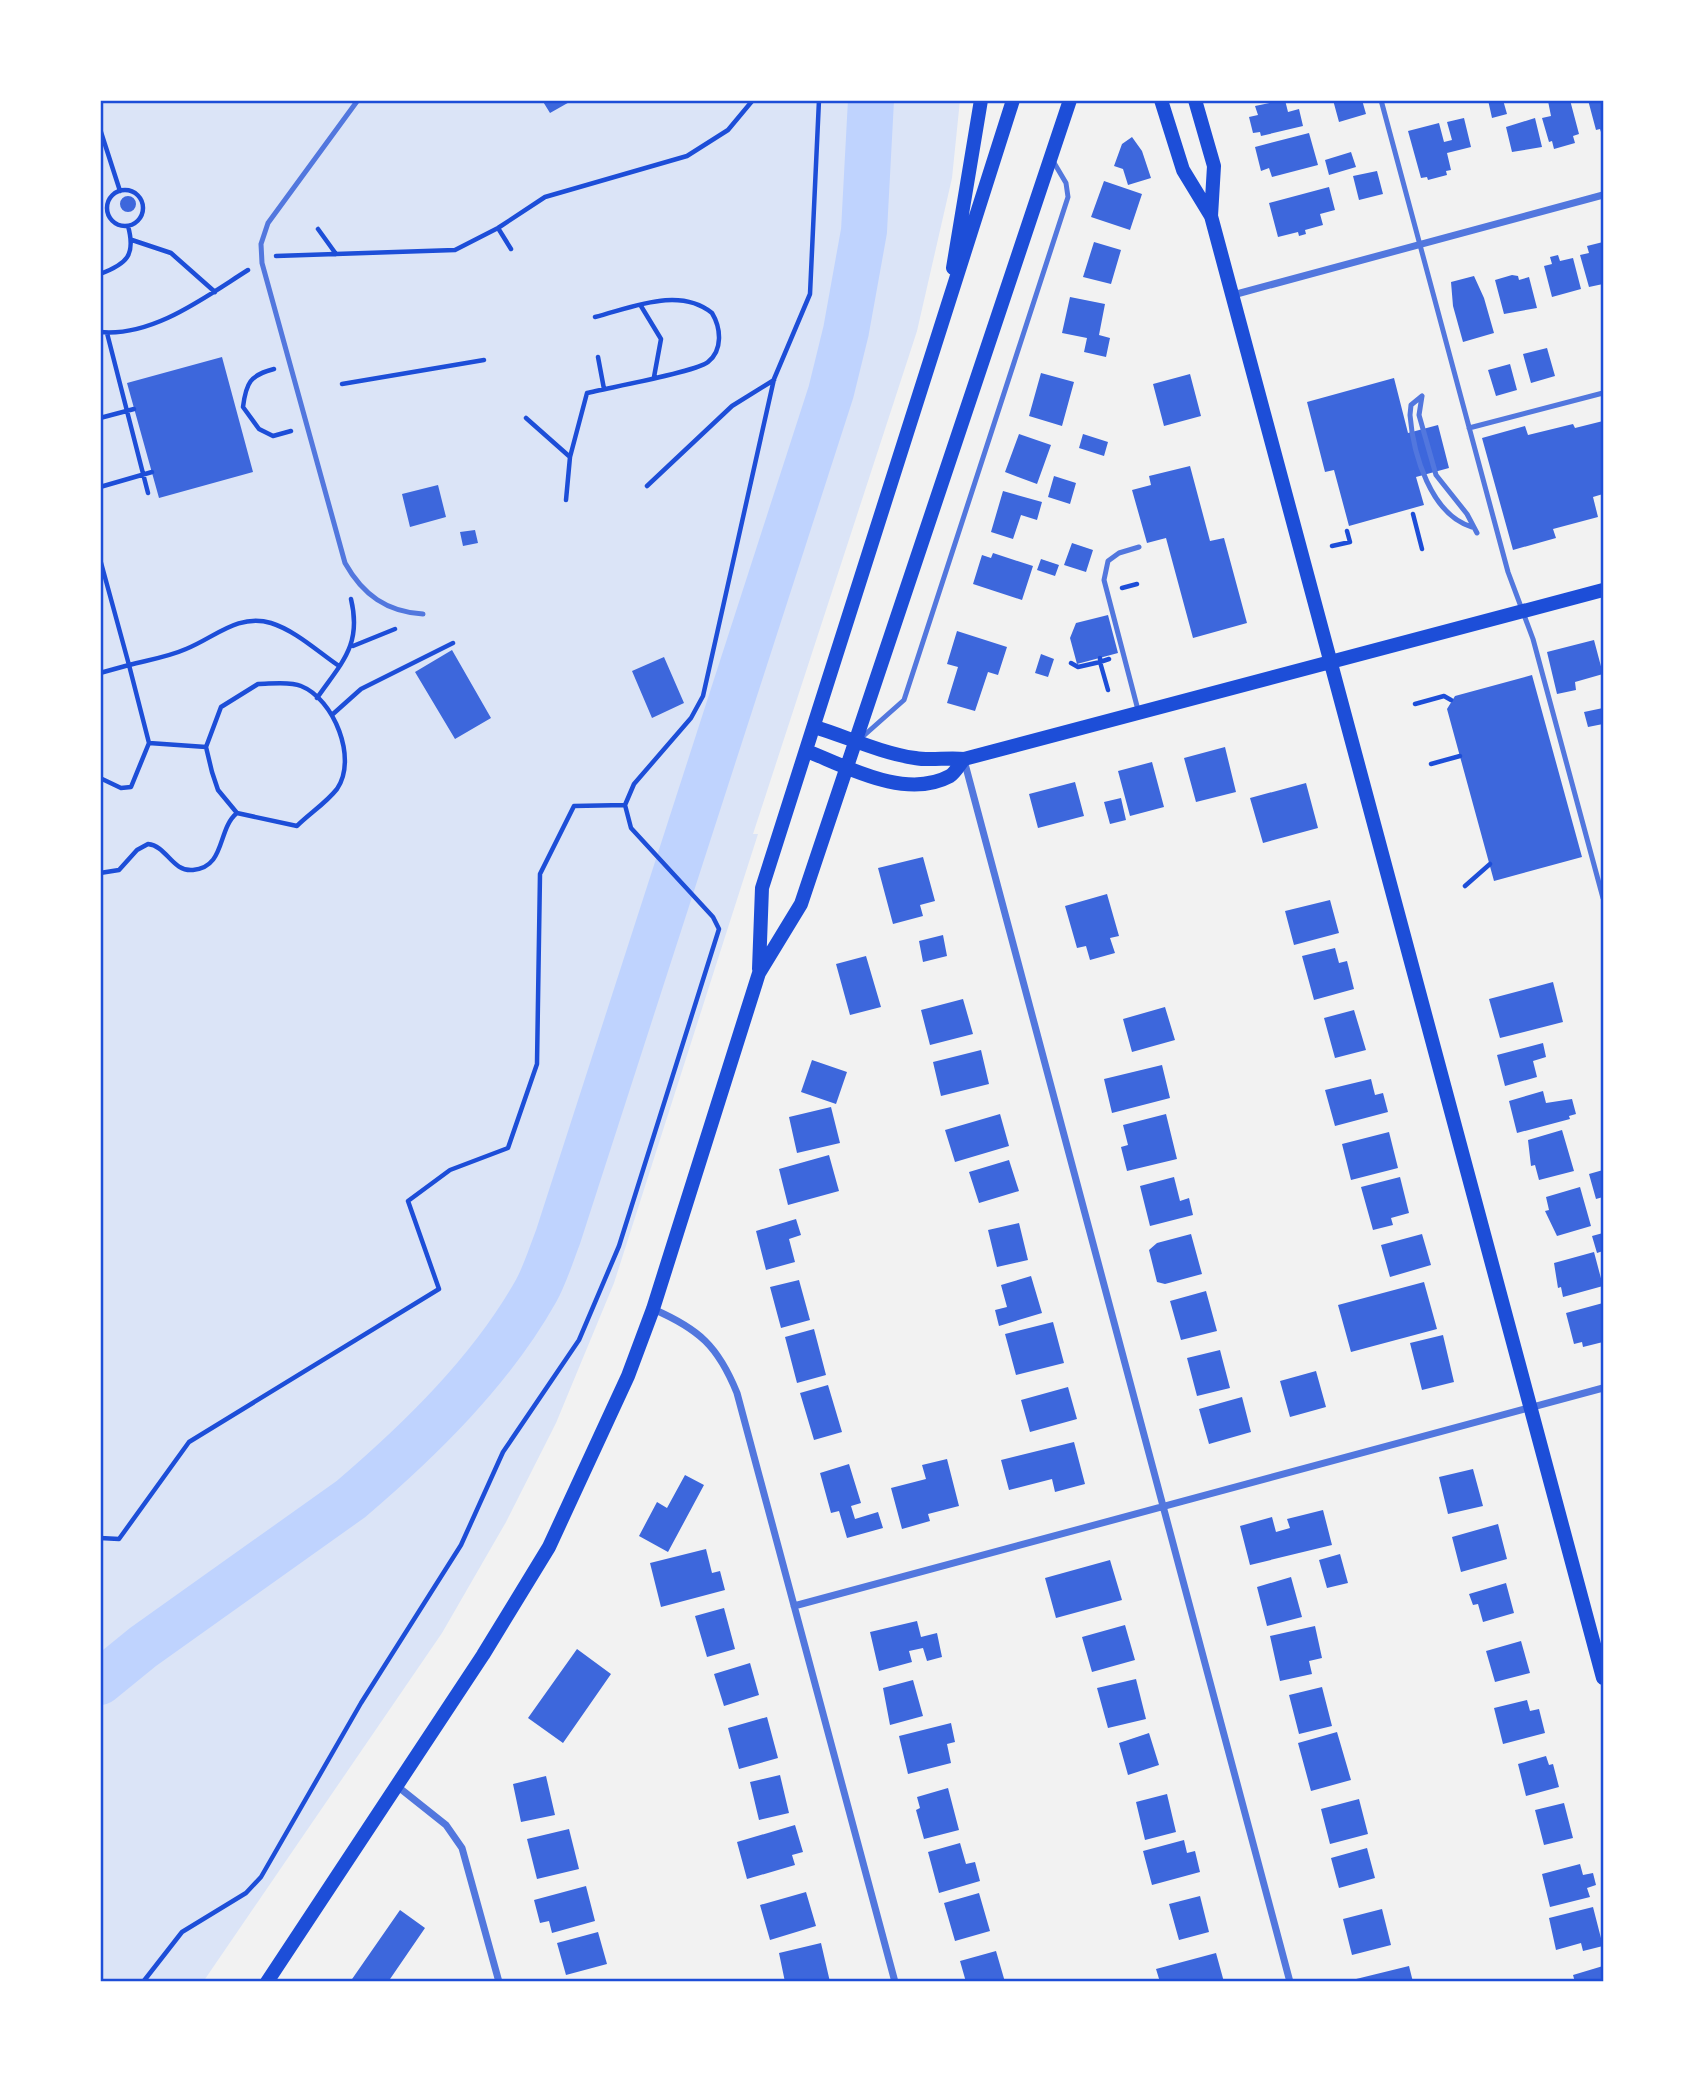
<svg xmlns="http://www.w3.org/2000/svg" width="1703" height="2082" font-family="Karla,sans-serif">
<rect width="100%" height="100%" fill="#f2f2f2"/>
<!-- green -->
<path fill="#dbe4f7" d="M100 100H960L952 178 917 331 753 834H758L614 1283 556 1423 506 1522 442 1633 203 1982H100Z"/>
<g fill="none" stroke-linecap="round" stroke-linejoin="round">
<!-- river -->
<path stroke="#bfd3fe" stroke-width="46" d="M100 1682 143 1647 351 1499C420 1440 491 1371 536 1291 545 1275 551 1255 558 1237L831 392 846 331 864 231 871 100"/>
</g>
<!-- building -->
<path fill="#3d67dc" d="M542 100H573L550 113Z
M1285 100 1288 112 1299 109 1303 126 1261 136 1260 132 1253 133 1249 117 1258 115 1255 106Z
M1333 100H1362L1366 114 1339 122Z
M1488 100H1503L1507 114 1492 118Z
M1570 100 1579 134 1573 136 1575 143 1554 149 1552 141 1549 142 1542 118 1551 116 1548 101Z
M1588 100H1603V138L1600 129 1596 130Z
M1464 118 1471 147 1447 153 1451 170 1446 171 1447 175 1428 180 1427 177 1421 178 1408 131 1439 123 1444 142 1452 140 1447 122Z
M1535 118 1542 147 1512 152 1506 127Z
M1309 133 1318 165 1272 177 1269 168 1261 171 1255 147Z
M1132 137 1142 151 1151 178 1128 185 1123 169 1114 166 1122 144Z
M1351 152 1356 167 1329 175 1325 160Z
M1377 171 1383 194 1359 200 1353 176Z
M1104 181 1142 194 1130 230 1091 217Z
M1329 187 1335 210 1320 214 1323 225 1305 230 1306 234 1299 236 1298 232 1278 237 1269 203Z
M120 204a8 8 0 1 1 16 0a8 8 0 1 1-16 0Z
M1094 242 1121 250 1111 284 1083 277Z
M1603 242V284L1589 287 1580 255 1589 253 1587 246Z
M1558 255 1560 261 1573 258 1581 289 1552 297 1544 266 1552 264 1550 257Z
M1512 275 1518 276 1519 280 1529 277 1537 308 1504 314 1495 280Z
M1474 276 1484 298 1494 333 1463 342 1453 306 1451 282Z
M1070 297 1105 304 1099 335 1110 338 1106 357 1084 352 1087 338 1062 333Z
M1547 348 1555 376 1531 383 1523 354Z
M222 357 253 472 159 498 127 383Z
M1510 364 1517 390 1496 396 1488 370Z
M1041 373 1074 382 1062 426 1029 416Z
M1190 374 1201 416 1164 426 1153 384Z
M1394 378 1408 433 1438 425 1449 468 1416 477 1424 505 1349 526 1334 470 1325 472 1307 402Z
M1603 421V494L1593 497 1598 517 1553 529 1556 538 1513 550 1482 438 1525 426 1528 435 1573 424 1575 428Z
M1019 434 1051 445 1037 484 1005 472Z
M1083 434 1108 442 1104 456 1079 448Z
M1190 466 1210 541 1224 538 1247 623 1193 638 1166 538 1147 543 1132 490 1151 485 1149 476Z
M1054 476 1076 483 1070 504 1048 497Z
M438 485 446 517 410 527 402 494Z
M1003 491 1042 502 1037 520 1021 515 1013 539 991 532Z
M475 530 478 543 463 546 460 532Z
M1072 543 1093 550 1086 572 1064 565Z
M993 553 1033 566 1022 600 973 584 982 555 991 558Z
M1041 559 1059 565 1055 576 1037 570Z
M1108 615 1118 653 1077 664 1070 638 1076 623Z
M957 631 1007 647 998 675 988 672 975 711 947 703 958 667 947 664Z
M1594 640 1603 674 1575 682 1576 690 1557 694 1547 652Z
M452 650 491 718 455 739 415 672Z
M1041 654 1054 659 1048 677 1035 673Z
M664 657 684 703 652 718 632 671Z
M1532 675 1582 857 1494 881 1447 709 1455 696Z
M1603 708V724L1588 727 1584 712Z
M1225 747 1236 792 1196 802 1184 758Z
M1152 762 1164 807 1130 816 1118 771Z
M1075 782 1084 816 1038 828 1029 794Z
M1306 783 1318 828 1263 843 1250 798Z
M1121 798 1126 820 1110 824 1104 802Z
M923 857 935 901 920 905 923 916 893 924 878 868Z
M1107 894 1119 936 1110 938 1115 953 1090 960 1086 946 1077 948 1065 906Z
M1330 900 1339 933 1294 945 1285 911Z
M943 935 947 956 923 962 919 941Z
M1335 948 1339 963 1347 961 1354 989 1314 1000 1302 956Z
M866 956 881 1007 850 1015 836 964Z
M1553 982 1563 1022 1500 1038 1489 999Z
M963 999 973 1034 930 1045 921 1010Z
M1165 1007 1175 1040 1132 1052 1123 1019Z
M1354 1010 1366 1050 1335 1058 1324 1018Z
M1543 1043 1546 1057 1533 1061 1537 1077 1505 1086 1497 1055Z
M981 1050 989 1084 941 1096 933 1062Z
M812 1060 847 1072 836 1104 801 1092Z
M1162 1065 1170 1098 1112 1113 1104 1079Z
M1371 1079 1375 1095 1383 1093 1388 1112 1335 1126 1325 1090Z
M1543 1091 1546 1103 1572 1099 1576 1114 1569 1116 1570 1119 1517 1133 1509 1101Z
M831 1107 840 1143 797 1153 789 1117Z
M1000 1114 1009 1146 955 1162 945 1130Z
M1166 1114 1177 1159 1127 1171 1121 1147 1128 1145 1123 1125Z
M1562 1130 1574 1171 1539 1180 1535 1165 1531 1166 1528 1140Z
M1389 1132 1398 1168 1351 1180 1342 1144Z
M829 1155 839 1191 788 1205 779 1169Z
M1009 1160 1019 1191 979 1203 969 1172Z
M1603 1170V1197L1596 1199 1589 1174Z
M1174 1177 1180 1201 1189 1198 1193 1215 1150 1226 1140 1186Z
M1400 1177 1409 1213 1391 1218 1393 1225 1373 1230 1361 1187Z
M1580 1187 1591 1226 1557 1236 1545 1211 1549 1210 1546 1197Z
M796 1219 801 1235 789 1239 795 1262 766 1270 756 1231Z
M1019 1223 1028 1260 997 1267 988 1230Z
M1603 1233V1251L1597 1253 1592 1236Z
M1191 1234 1202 1274 1165 1284 1157 1282 1149 1250 1157 1243Z
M1422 1234 1431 1265 1390 1277 1381 1245Z
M1594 1252 1603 1286 1563 1297 1561 1287 1558 1288 1554 1263Z
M1031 1276 1042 1313 999 1326 995 1310 1007 1307 1001 1285Z
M799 1280 810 1320 781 1328 770 1287Z
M1424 1282 1437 1329 1351 1352 1338 1305Z
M1206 1291 1217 1331 1181 1340 1170 1301Z
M1603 1303V1342L1583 1347 1582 1342 1574 1344 1566 1313Z
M1053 1322 1064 1363 1016 1375 1005 1334Z
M814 1329 826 1375 797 1383 785 1337Z
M1443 1335 1454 1382 1422 1390 1410 1343Z
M1220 1350 1230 1388 1197 1396 1187 1358Z
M1316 1371 1326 1407 1290 1417 1280 1381Z
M828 1385 842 1432 814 1440 800 1393Z
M1068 1387 1077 1419 1030 1432 1021 1400Z
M1242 1397 1251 1432 1209 1444 1199 1409Z
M1074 1442 1085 1484 1055 1492 1052 1479 1009 1490 1001 1460Z
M947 1459 959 1506 928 1514 930 1521 902 1529 891 1488 926 1479 922 1465Z
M849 1464 861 1503 851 1506 855 1519 878 1512 883 1528 847 1538 839 1511 831 1513 820 1473Z
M1473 1469 1483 1506 1448 1514 1439 1477Z
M685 1475 704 1485 668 1552 639 1536 657 1502 667 1508Z
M1323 1510 1332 1545 1250 1565 1240 1526 1272 1517 1276 1532 1290 1528 1287 1519Z
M1498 1524 1507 1559 1461 1572 1452 1537Z
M706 1549 712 1573 720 1571 725 1590 661 1607 650 1563Z
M1340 1554 1348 1583 1327 1588 1319 1560Z
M1110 1560 1122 1600 1056 1618 1045 1578Z
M1291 1577 1302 1617 1267 1626 1257 1587Z
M1506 1583 1514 1613 1483 1622 1478 1604 1473 1605 1469 1594Z
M724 1608 735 1649 707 1657 695 1616Z
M917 1621 921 1637 937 1633 942 1657 927 1661 923 1648 909 1651 912 1662 879 1671 870 1632Z
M1125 1625 1135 1660 1092 1672 1082 1637Z
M1315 1626 1322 1658 1309 1661 1312 1674 1280 1681 1270 1636Z
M1521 1641 1530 1673 1495 1682 1486 1651Z
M577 1649 611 1674 563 1743 528 1718Z
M750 1663 759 1695 724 1706 714 1674Z
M1136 1679 1146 1719 1108 1728 1097 1688Z
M913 1680 923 1716 890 1725 883 1688Z
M1322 1687 1332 1726 1299 1734 1289 1695Z
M1527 1700 1530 1711 1539 1709 1545 1733 1503 1744 1494 1708Z
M767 1717 778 1758 739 1769 728 1728Z
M951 1723 955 1742 947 1744 951 1763 908 1774 899 1736Z
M1337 1732 1351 1780 1311 1791 1298 1743Z
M1149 1733 1159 1765 1128 1775 1119 1743Z
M1546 1756 1549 1765 1553 1764 1559 1787 1526 1796 1518 1764Z
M780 1775 789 1813 759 1820 750 1782Z
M546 1776 555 1815 521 1822 513 1784Z
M948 1788 959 1830 924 1839 916 1810 920 1808 917 1797Z
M1167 1794 1176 1832 1145 1840 1136 1802Z
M1359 1799 1368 1834 1330 1844 1321 1809Z
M1564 1803 1573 1838 1544 1845 1535 1810Z
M795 1825 803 1852 792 1855 795 1865 747 1879 737 1842Z
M569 1829 579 1869 537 1879 527 1839Z
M1184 1840 1187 1853 1195 1851 1200 1872 1152 1885 1143 1851Z
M960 1843 966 1864 975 1862 980 1881 939 1893 928 1852Z
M1367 1848 1375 1878 1339 1888 1331 1858Z
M1580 1864 1583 1875 1593 1873 1596 1885 1587 1888 1590 1897 1550 1907 1542 1874Z
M586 1886 595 1921 552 1933 549 1921 540 1923 534 1900Z
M806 1892 816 1926 770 1940 760 1905Z
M979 1893 990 1931 955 1941 944 1903Z
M1200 1896 1209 1932 1179 1940 1169 1904Z
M1593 1907 1603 1946 1583 1951 1581 1943 1556 1950 1549 1918Z
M1382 1909 1391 1945 1352 1955 1343 1919Z
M400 1910 425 1928 388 1982H350Z
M598 1932 607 1964 566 1975 557 1943Z
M821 1943 830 1982H785L779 1953Z
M996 1951 1005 1982H966L960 1961Z
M1216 1953 1224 1982H1160L1156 1969Z
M1409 1966 1413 1982H1353L1352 1980Z
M1603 1966V1982H1575L1573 1975Z"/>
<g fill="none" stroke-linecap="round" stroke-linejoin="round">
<!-- path -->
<path stroke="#1d4ed8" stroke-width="4.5" d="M100 129 120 191
M107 208a18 18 0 1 1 36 0a18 18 0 1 1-36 0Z
M498 228 511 249
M318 229 336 254
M132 240 171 253 215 292
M276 256 455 250 498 228 545 197 687 156 728 130 753 100
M100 274C127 264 136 255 128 226
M641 306 661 339 654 377
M100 332C153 337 205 297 248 270
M107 333 148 493
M598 357 604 389
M274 369C250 375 246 383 243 407L259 429 273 436 291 431
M342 384 484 360
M100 418 134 409
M526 418 570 457 566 500
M570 457 587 393C607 388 696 372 708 362 723 350 721 328 712 313 679 286 631 308 595 317
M647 486 732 406 774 380
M100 487 152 472
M1413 514 1422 549
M1332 546 1350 542 1347 531
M100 559 129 665C148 660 168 657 186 649 214 638 238 613 271 623 296 631 317 651 339 666
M1122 588 1137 584
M353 646 395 629
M1071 663 1078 667 1100 662V658
M100 673 129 665 149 743 206 747
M258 684C270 684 290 681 301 686 334 699 358 759 337 789 326 803 309 814 297 826L237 813 218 790 212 772 206 747 221 707Z
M1108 690 1100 662 1109 659
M317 698C342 662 362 645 351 599
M1415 704 1444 696 1451 700
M333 714 361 689 453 643
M1431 764 1460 756
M100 778 121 788 131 787 149 743
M100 873 119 870 137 850 148 844C167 846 172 872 193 870 226 867 217 829 237 813
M1465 886 1490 864
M100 1538 119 1539 189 1442 439 1289 408 1201 450 1170 508 1148 537 1064 540 874 574 806 625 805
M143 1982 182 1932 246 1893 261 1877 361 1703 461 1545 503 1452 579 1340 619 1246 719 929 713 917 631 828 625 805 634 784 691 718 703 696 774 379 810 294 819 100"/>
<!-- service -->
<path stroke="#5277de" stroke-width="5" d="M358 100 268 223 261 244 262 263 345 563C363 595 387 612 423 614
M1381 100 1508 572 1533 639 1603 898
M1422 396 1411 405 1410 415C1413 454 1431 515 1472 527
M1422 396 1419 415 1436 475 1467 514 1477 533
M1469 428 1603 393
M1138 710 1104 580 1108 561 1119 553 1139 547
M860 739 904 700 1068 197 1066 183 1053 161"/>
<!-- minor -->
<path stroke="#5277de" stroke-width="7" d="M1233 295 1603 195
M964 760 1290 1982
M653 1309C699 1329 718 1346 737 1393L895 1982
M794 1606 1603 1388
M397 1786 446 1825 462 1848 499 1982"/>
<!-- secondary -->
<path stroke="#1d4ed8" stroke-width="14" d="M1161 100 1183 170 1211 216 1603 1678
M1195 100 1214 166 1211 216
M953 268 981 100
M815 727C847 737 881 753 915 758 931 761 947 757 964 759L1603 590
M807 751C847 767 906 800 950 776 955 773 960 764 964 759
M759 969 762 888 1013 100
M267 1982 483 1655 549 1547 628 1376 653 1309 759 973 801 904 1070 100"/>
</g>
<!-- border -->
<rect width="1703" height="2082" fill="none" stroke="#ffffff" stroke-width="203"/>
<rect x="102" y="102" width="1500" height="1878" fill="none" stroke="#1d4ed8" stroke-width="2.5"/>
</svg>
